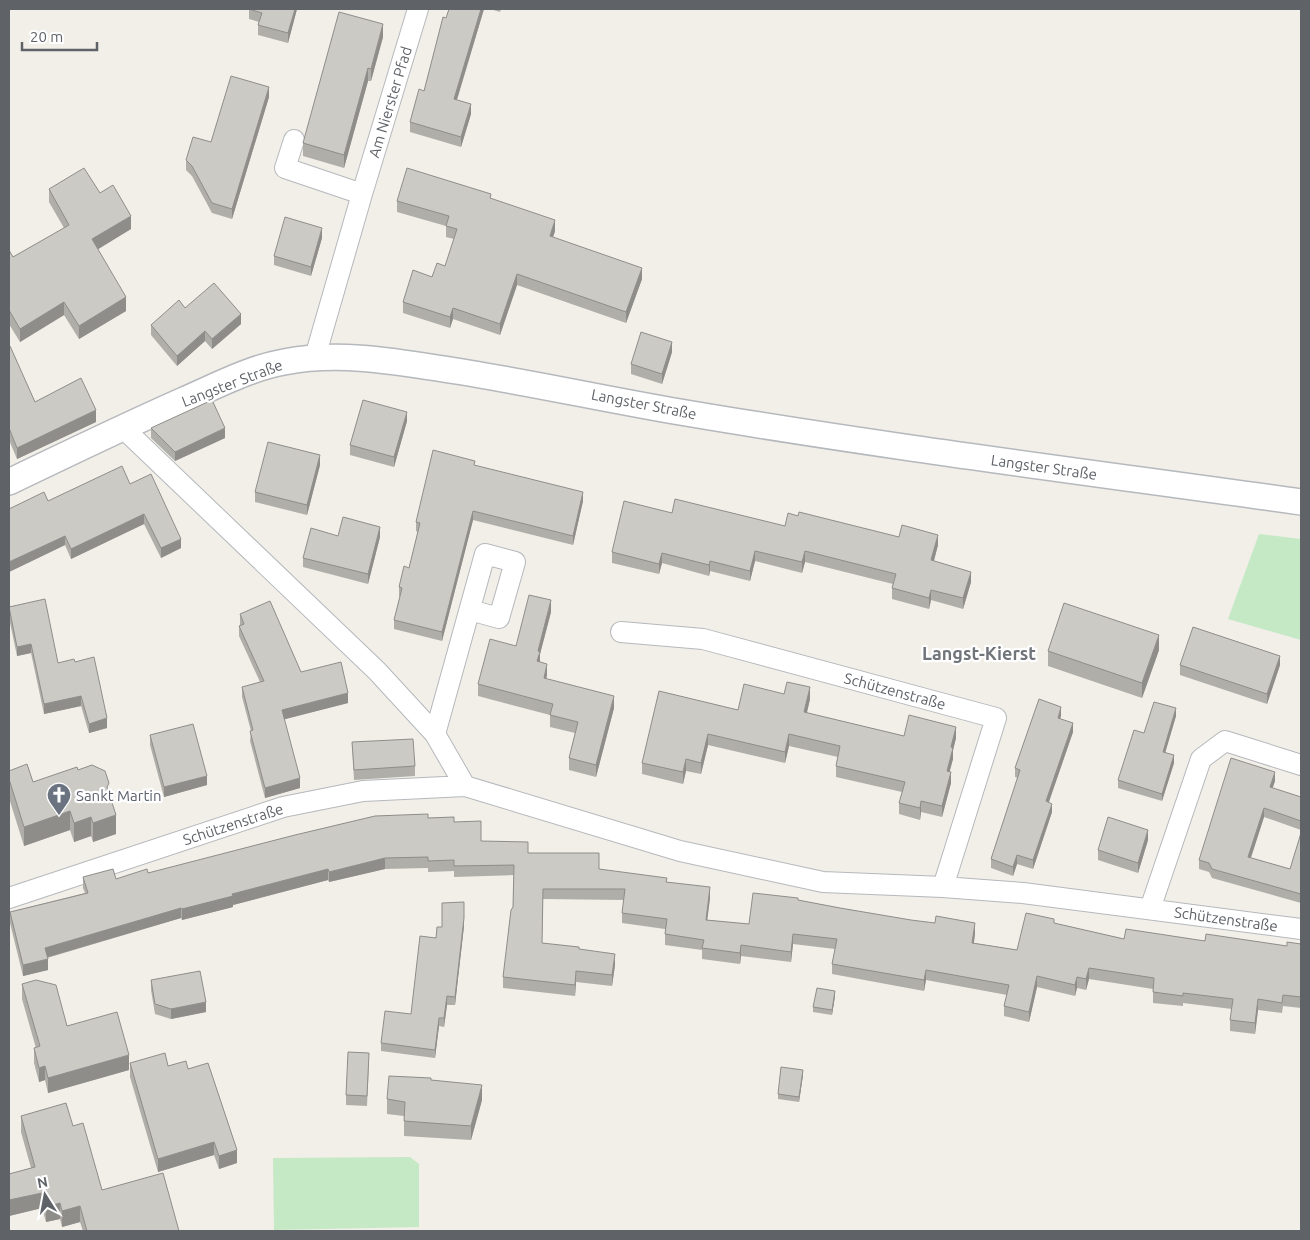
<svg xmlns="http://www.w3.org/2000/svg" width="1310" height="1240" font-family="Ubuntu,sans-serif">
<rect width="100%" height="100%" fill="#f1efe8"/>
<!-- green -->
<path fill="#c5e8c5" d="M1259 534 1301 539V640L1228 619Z
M410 1157 419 1164V1227L274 1230 273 1158Z"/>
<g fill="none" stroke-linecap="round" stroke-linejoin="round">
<defs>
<path id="minor" d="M294 140 285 168 362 194
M315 357 362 194 418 9
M123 428 377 671 435 734 465 786
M621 632 703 639 996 718 943 887
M435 734 485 554 515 562 499 618 470 610
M9 898 283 807 363 791 465 786 680 851 823 882 943 887 1023 893 1301 929
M1150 909 1201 759 1225 741 1301 765"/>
<path id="tertiary" d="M9 482C67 454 125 426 184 400 216 386 250 368 284 362 335 352 386 360 437 368 518 380 598 398 680 412 886 447 1094 473 1301 502"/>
</defs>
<!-- minor casing -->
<use href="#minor" stroke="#b5b8bc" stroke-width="22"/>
<!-- tertiary casing -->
<use href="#tertiary" stroke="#b5b8bc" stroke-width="28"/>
<!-- minor -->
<use href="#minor" stroke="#fff" stroke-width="20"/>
<!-- tertiary -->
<use href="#tertiary" stroke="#fff" stroke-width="25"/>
</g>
<!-- wall -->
<path fill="#afaea9" d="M249 9H297L288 43 258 35V25L259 22 249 19Z
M484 9 457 100 471 114 461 147 410 132V122L424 91 446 18Z
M490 9H501L500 12Z
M383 37 371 81H368L344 168 303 156V143Z
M269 97 232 219 212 213 192 176 186 170V160L211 142Z
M49 189 100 193 131 229 97 249 126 311 79 339 64 315 20 342 9 324V250L13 257 64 228 49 202Z
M491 199 555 231 553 237 642 279 626 323 517 285 500 335 453 319 450 328 403 313V302L445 266 454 239 446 237V226L397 212V201Z
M322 238 311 276 274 265V256Z
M185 308 241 324 212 349 205 341 177 366 151 335V325Z
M9 347 35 402 96 422 17 459 9 440Z
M672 352 662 384 631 374V364Z
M407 421 394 467 350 455V445Z
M151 428 225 438 175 461 151 438Z
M320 465 307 515 255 502V492Z
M475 466 583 501 573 545 473 520 442 641 394 629V620L400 596H399V587L409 568 418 532 416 531V522Z
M130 484 181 548 161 558 144 524 71 559 65 545 9 572V509Z
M672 513 785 526 798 516 938 545 934 561 971 582 963 609 931 600 929 609 892 599V588L893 584 805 562 802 573 755 561 750 581 710 571 709 576 662 563 659 574 612 563V552Z
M338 536 380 537 368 584 303 567V558Z
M9 607 58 663 75 662 107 728 89 733 81 706 44 714 31 653 17 656 9 618Z
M551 612 540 654V662L547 675 546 679 614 708 596 777 569 770V758L575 733 550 727V715L478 696V684Z
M240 614 301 672 348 703 284 719 300 788 265 798 250 741 251 731 242 697V687L260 682 239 636V626H240Z
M1159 650 1142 698 1048 666V651Z
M1180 665H1280L1267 704 1180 675Z
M784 694 810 699 807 713 904 736 956 738 953 750V759L949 772 951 783 942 817 921 812 920 820 899 814V803L902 792 836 777V766L838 757 789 746 785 763 708 745 701 774 686 771 683 784 642 774V763L738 710Z
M1061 716 1060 718 1073 732 1049 802 1052 812 1033 869 1017 864 1013 876 991 868V859L1018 778 1015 777V768Z
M1176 716 1165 753 1174 763 1162 801 1118 788V780L1144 733Z
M150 735 207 785 164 797 150 745Z
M352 742 415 766V776L354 780Z
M78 770 109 793 116 834 93 842 91 836 74 842 70 830 24 846 9 798V771L33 782Z
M1275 781 1272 788 1301 797V830L1264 817 1251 858 1290 869 1301 833V903L1212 878 1209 872 1199 869V860Z
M428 818 454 822 481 841 528 853 599 869 667 882 710 898 707 920 749 924 798 900 975 934 974 943 1017 950 1054 923 1124 939 1205 941 1287 946 1301 944V1008L1283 1006 1282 1013 1258 1010 1255 1034 1230 1031V1020L1232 1009 1183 1003V1006L1153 1003V989L1089 979 1086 990 1077 988 1075 996 1037 987 1029 1022 1004 1016V1006L1007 995 926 980 924 991 832 974V964L835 949 793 944 791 962 741 956 740 964 702 959V950L665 945V929L622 923V913L624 900 543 899 542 943 579 949 615 965 612 986 576 982 575 996 503 988V977L513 907 514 875 454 877V871L428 872V868L385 869 329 882 328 880 233 905V907L182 920 181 918 47 958 48 970 23 976 10 923V912L85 893 83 888V877L116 879Z
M1148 840 1138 873 1098 860V850Z
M464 926 455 1005H447L444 1027 439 1026 435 1058 381 1051V1043L411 1014 436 938 442 927Z
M151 980 206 1012 171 1019 155 1014 151 990Z
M22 984 67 1026 129 1070 48 1093 45 1080 39 1082 34 1063V1048H36L22 999Z
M835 996 832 1015 813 1012V1007Z
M130 1063 168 1066 188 1069 237 1163 219 1169 214 1155 158 1172 130 1077Z
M369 1063 367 1106 346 1105V1095Z
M803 1075 799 1102 778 1099V1094Z
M431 1080 482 1100 471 1140 404 1136V1116L387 1114V1099Z
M21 1116 73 1126 102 1190 179 1231H83L80 1222 62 1227 60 1219 46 1222 42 1208 9 1216V1174L31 1168 21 1132Z"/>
<!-- shaded-wall -->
<path fill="#8f8d8a" d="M295 9H297L288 43V33Z
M481 9H484L454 109V99Z
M383 24V37L371 81V69Z
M368 68V81L344 168V155Z
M269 87V97L232 219V209Z
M471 104V114L461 147V137Z
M131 216V229L92 253V239Z
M555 220V231L550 246V236Z
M322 228V238L311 276V267Z
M642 268V279L626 323V312Z
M517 274V285L500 335V324Z
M126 297V311L79 339V326Z
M64 302V315L20 342V329Z
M453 308V319L450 328V317Z
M241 314V324L212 349V339Z
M205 331V341L177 366V356Z
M672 342V352L662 384V374Z
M96 410V422L17 459V448Z
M407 412V421L394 467V457Z
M225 428V438L175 461V452Z
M320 455V465L307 515V505Z
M583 492V501L573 545V536Z
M473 511V520L442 641V632Z
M144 514V524L71 559V549Z
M380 527V537L368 584V574Z
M938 535V545L931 571V560Z
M65 536V545L9 572V562Z
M181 539V548L161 558V548Z
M755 551V561L750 581V571Z
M805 551V562L802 573V562Z
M662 553V563L659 574V564Z
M710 561V571L709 576V565Z
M971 572V582L963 609V598Z
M931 590V600L929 609V598Z
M551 600V612L540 654V663L537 673 538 651Z
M1159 635V650L1142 698V683Z
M31 644V653L17 656V647Z
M1280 656V665L1267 704V694Z
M547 664V675L544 690V678Z
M810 687V699L804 724V712Z
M348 693V703L282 720V710Z
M81 696V706L44 714V704Z
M614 696V708L596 777V765Z
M1061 707V716L1058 726V718Z
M1176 708V716L1163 760V752Z
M107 718V728L89 733V724Z
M1073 723V732L1046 810V801Z
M956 727V738L953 750V759L947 782V771L951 747Z
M708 734V745L701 774V763Z
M789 734V746L785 763V752Z
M1174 755V763L1162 801V794Z
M686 759V771L683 784V772Z
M951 772V783L942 817V806Z
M1275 772V781L1270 796V787Z
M207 776V785L164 797V787Z
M300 778V788L265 798V788Z
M921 801V812L920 820V808Z
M1052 804V812L1033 869V860Z
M1264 808V817L1248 866V857Z
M70 811V830L24 846V827Z
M116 815V834L93 842V823Z
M91 817V836L74 842V823Z
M1148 830V840L1138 873V863Z
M1017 855V864L1013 876V867Z
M385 858V869L329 882V872Z
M328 869V880L233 905V907L182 920V909L232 894Z
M710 887V898L706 930V920Z
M181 908V918L45 958V948Z
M464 918V926L455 1005V997Z
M975 923V934L972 953V943Z
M793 934V944L791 962V952Z
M741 945V956L740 964V953Z
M615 954V965L612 986V975Z
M48 959V970L23 976V965Z
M1089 968V979L1086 990V979Z
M926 970V980L924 991V980Z
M576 971V982L575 996V985Z
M1037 976V987L1029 1022V1012Z
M1077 977V988L1075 996V985Z
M835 991V996L832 1015V1010Z
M447 996V1005L444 1027V1018Z
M1258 999V1010L1255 1034V1023Z
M206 1002V1012L171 1019V1009Z
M439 1018V1026L435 1058V1050Z
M129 1055V1070L48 1093V1078Z
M45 1066V1080L39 1082V1068Z
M803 1070V1075L799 1102V1097Z
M482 1085V1100L471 1140V1126Z
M214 1142V1155L158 1172V1159Z
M237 1150V1163L219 1169V1156Z
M42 1193V1208L9 1216V1200Z
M60 1203V1219L46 1222V1207Z
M80 1206V1222L62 1227V1211Z"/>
<!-- building -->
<path fill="#cccac5" stroke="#8f8d8a" d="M249 9H295L288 33 258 25 262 13Z
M449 9H481L454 99 471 104 461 137 410 122 419 89 424 91 443 17 446 18Z
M339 12 383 24 371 69 368 68 344 155 303 143Z
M231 76 269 87 232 209 212 203 192 166 186 160 193 137 211 142Z
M84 168 100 193 113 185 131 216 92 239 126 297 79 326 64 302 20 329 9 310V250L13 257 69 225 49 189Z
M407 168 491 194 490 198 555 220 550 236 642 268 626 312 517 274 500 324 453 308 450 317 403 302 413 270 432 277 437 263 445 266 457 229 446 226 449 216 397 201Z
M285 217 322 228 311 267 274 256Z
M214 283 241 314 212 339 205 331 177 356 151 325 179 300 185 308Z
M641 332 672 342 662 374 631 364Z
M10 346 35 402 81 378 96 410 17 448 9 428V347Z
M212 400 225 428 175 452 151 428Z
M363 400 407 412 394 457 350 445Z
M268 442 320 455 307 505 255 492Z
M433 450 475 461 474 465 583 492 573 536 473 511 442 632 394 620 402 588 399 587 404 566 409 568 420 523 416 522Z
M122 466 130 484 151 474 181 539 161 548 144 514 71 549 65 536 9 562V509L44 492 48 501Z
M675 499 785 526 788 513 798 516 799 512 899 537 902 525 938 535 931 560 971 572 963 598 931 590 929 598 892 588 896 574 805 551 802 562 755 551 750 571 710 561 709 565 662 553 659 564 612 552 624 501 672 513Z
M343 517 380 527 368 574 303 558 311 528 338 536Z
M529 595 551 600 538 651 540 652 537 661 547 664 544 678 614 696 596 765 569 758 578 722 550 715 553 704 478 684 490 639 516 646Z
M45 599 58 663 74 659 75 662 94 657 107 718 89 724 81 696 44 704 31 644 17 647 9 607Z
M270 601 301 672 341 662 348 693 282 710 300 778 265 788 250 731 253 730 242 687 264 681 239 626 244 624 240 614Z
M1064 603 1159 635 1142 683 1048 651Z
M1193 627 1280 656 1267 694 1180 665Z
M787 682 810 687 804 712 904 736 909 715 956 727 951 747 953 748 947 771 951 772 942 806 921 801 920 808 899 803 905 782 836 766 840 746 789 734 785 752 708 734 701 763 686 759 683 772 642 763 659 691 738 710 744 684 784 694Z
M1039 699 1061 707 1058 718 1073 723 1046 801 1052 804 1033 860 1017 855 1013 867 991 859 1020 770 1015 768Z
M1154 702 1176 708 1163 752 1174 755 1162 794 1118 780 1134 730 1144 733Z
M193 724 207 776 164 787 150 735Z
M413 739 415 766 354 770 352 742Z
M1231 758 1275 772 1270 787 1301 797V821L1264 808 1248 857 1290 869 1301 833V894L1212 869 1209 863 1199 860Z
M27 764 33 782 77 767 78 770 92 765 105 771 109 783 107 787 116 815 93 823 91 817 74 823 70 811 24 827 9 779V771Z
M428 814V818L454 817V822L481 821V841L528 842V853H599V869L667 878 666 882 710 887 706 920 749 924 753 893 798 898V900L840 908 911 920 935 923 936 916 975 923 972 943 1017 950 1026 913 1054 919V923L1124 939 1126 929 1205 941 1206 934 1287 946V942L1301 944V997L1283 995 1282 1003 1258 999 1255 1023 1230 1020 1233 999 1183 993V996L1153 992 1154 978 1089 968 1086 979 1077 977 1075 985 1037 976 1029 1012 1004 1006 1009 985 926 970 924 980 832 964 837 939 793 934 791 952 741 945 740 953 702 948 704 940 665 934 667 919 622 913 625 889H543L542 943 579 947V949L615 954 612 975 576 971 575 985 503 977 511 910 513 907 514 865 454 866V860L428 861V857L385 858 329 872 328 869 232 894 233 896 182 909 181 908 45 948 48 959 23 965 10 912 88 893 83 877 113 869 116 879 147 869 148 873 295 835 375 816Z
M1108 817 1148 830 1138 863 1098 850Z
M464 902V918L455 997 447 996 444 1018H439L435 1050 381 1043 385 1011 411 1014 420 936 436 938 437 927H442V903Z
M200 971 206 1002 171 1009 155 1004 151 980Z
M36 980 56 985 67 1026 117 1012 129 1055 48 1078 45 1066 39 1068 34 1048 40 1046 22 984Z
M817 988 835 991 832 1010 813 1007Z
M348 1052 369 1053 367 1096 346 1095Z
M165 1053 168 1066 186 1061 188 1069 208 1063 237 1150 219 1156 214 1142 158 1159 130 1063Z
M781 1067 803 1070 799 1097 778 1094Z
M389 1076 431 1078V1080L482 1085 471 1126 404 1121 405 1102 387 1099Z
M66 1103 73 1126 83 1123 102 1190 163 1173 179 1231H87L80 1206 62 1211 60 1203 46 1207 42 1193 9 1200V1174L35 1167 21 1116Z"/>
<!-- icons -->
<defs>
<symbol id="church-pin" viewBox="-11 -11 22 30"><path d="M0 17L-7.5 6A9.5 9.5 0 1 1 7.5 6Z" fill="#6b7280" stroke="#fff"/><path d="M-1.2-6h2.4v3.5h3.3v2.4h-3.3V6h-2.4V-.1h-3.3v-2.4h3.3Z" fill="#fff"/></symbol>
</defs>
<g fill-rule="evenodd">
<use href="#church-pin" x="45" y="781" width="28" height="38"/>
</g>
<g text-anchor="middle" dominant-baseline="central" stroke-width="4.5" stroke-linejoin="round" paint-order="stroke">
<!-- street labels -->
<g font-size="15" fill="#5f6368" stroke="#fff">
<text transform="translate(390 102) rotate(-73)">Am Nierster Pfad</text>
<text transform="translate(232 383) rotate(-21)">Langster Straße</text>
<text transform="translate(644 404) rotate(11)">Langster Straße</text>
<text transform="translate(1044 467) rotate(8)">Langster Straße</text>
<text transform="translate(895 691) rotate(15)">Schützenstraße</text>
<text transform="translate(233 824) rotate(-18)">Schützenstraße</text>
<text transform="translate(1226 919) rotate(8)">Schützenstraße</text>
</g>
<!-- worship labels -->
<g font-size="15" fill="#5b616d" stroke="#fff" text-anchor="start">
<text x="76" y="795">Sankt Martin</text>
</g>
<!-- quarter labels -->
<g font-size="18" font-weight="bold" fill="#70757a" stroke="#fff">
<text x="979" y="653">Langst-Kierst</text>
</g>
</g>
<!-- border -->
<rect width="1310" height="1240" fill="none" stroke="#5f6368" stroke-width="20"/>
<!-- north arrow -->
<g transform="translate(45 1195) rotate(349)" stroke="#ffffff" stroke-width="4" paint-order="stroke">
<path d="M0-4L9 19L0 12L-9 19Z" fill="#5f6368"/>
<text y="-8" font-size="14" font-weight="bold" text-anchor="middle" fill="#5f6368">N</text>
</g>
<!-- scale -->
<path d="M22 42v8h75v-8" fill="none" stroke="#5f6368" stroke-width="2.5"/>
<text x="30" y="42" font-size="15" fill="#5f6368" stroke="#ffffff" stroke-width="4" paint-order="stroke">20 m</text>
</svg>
